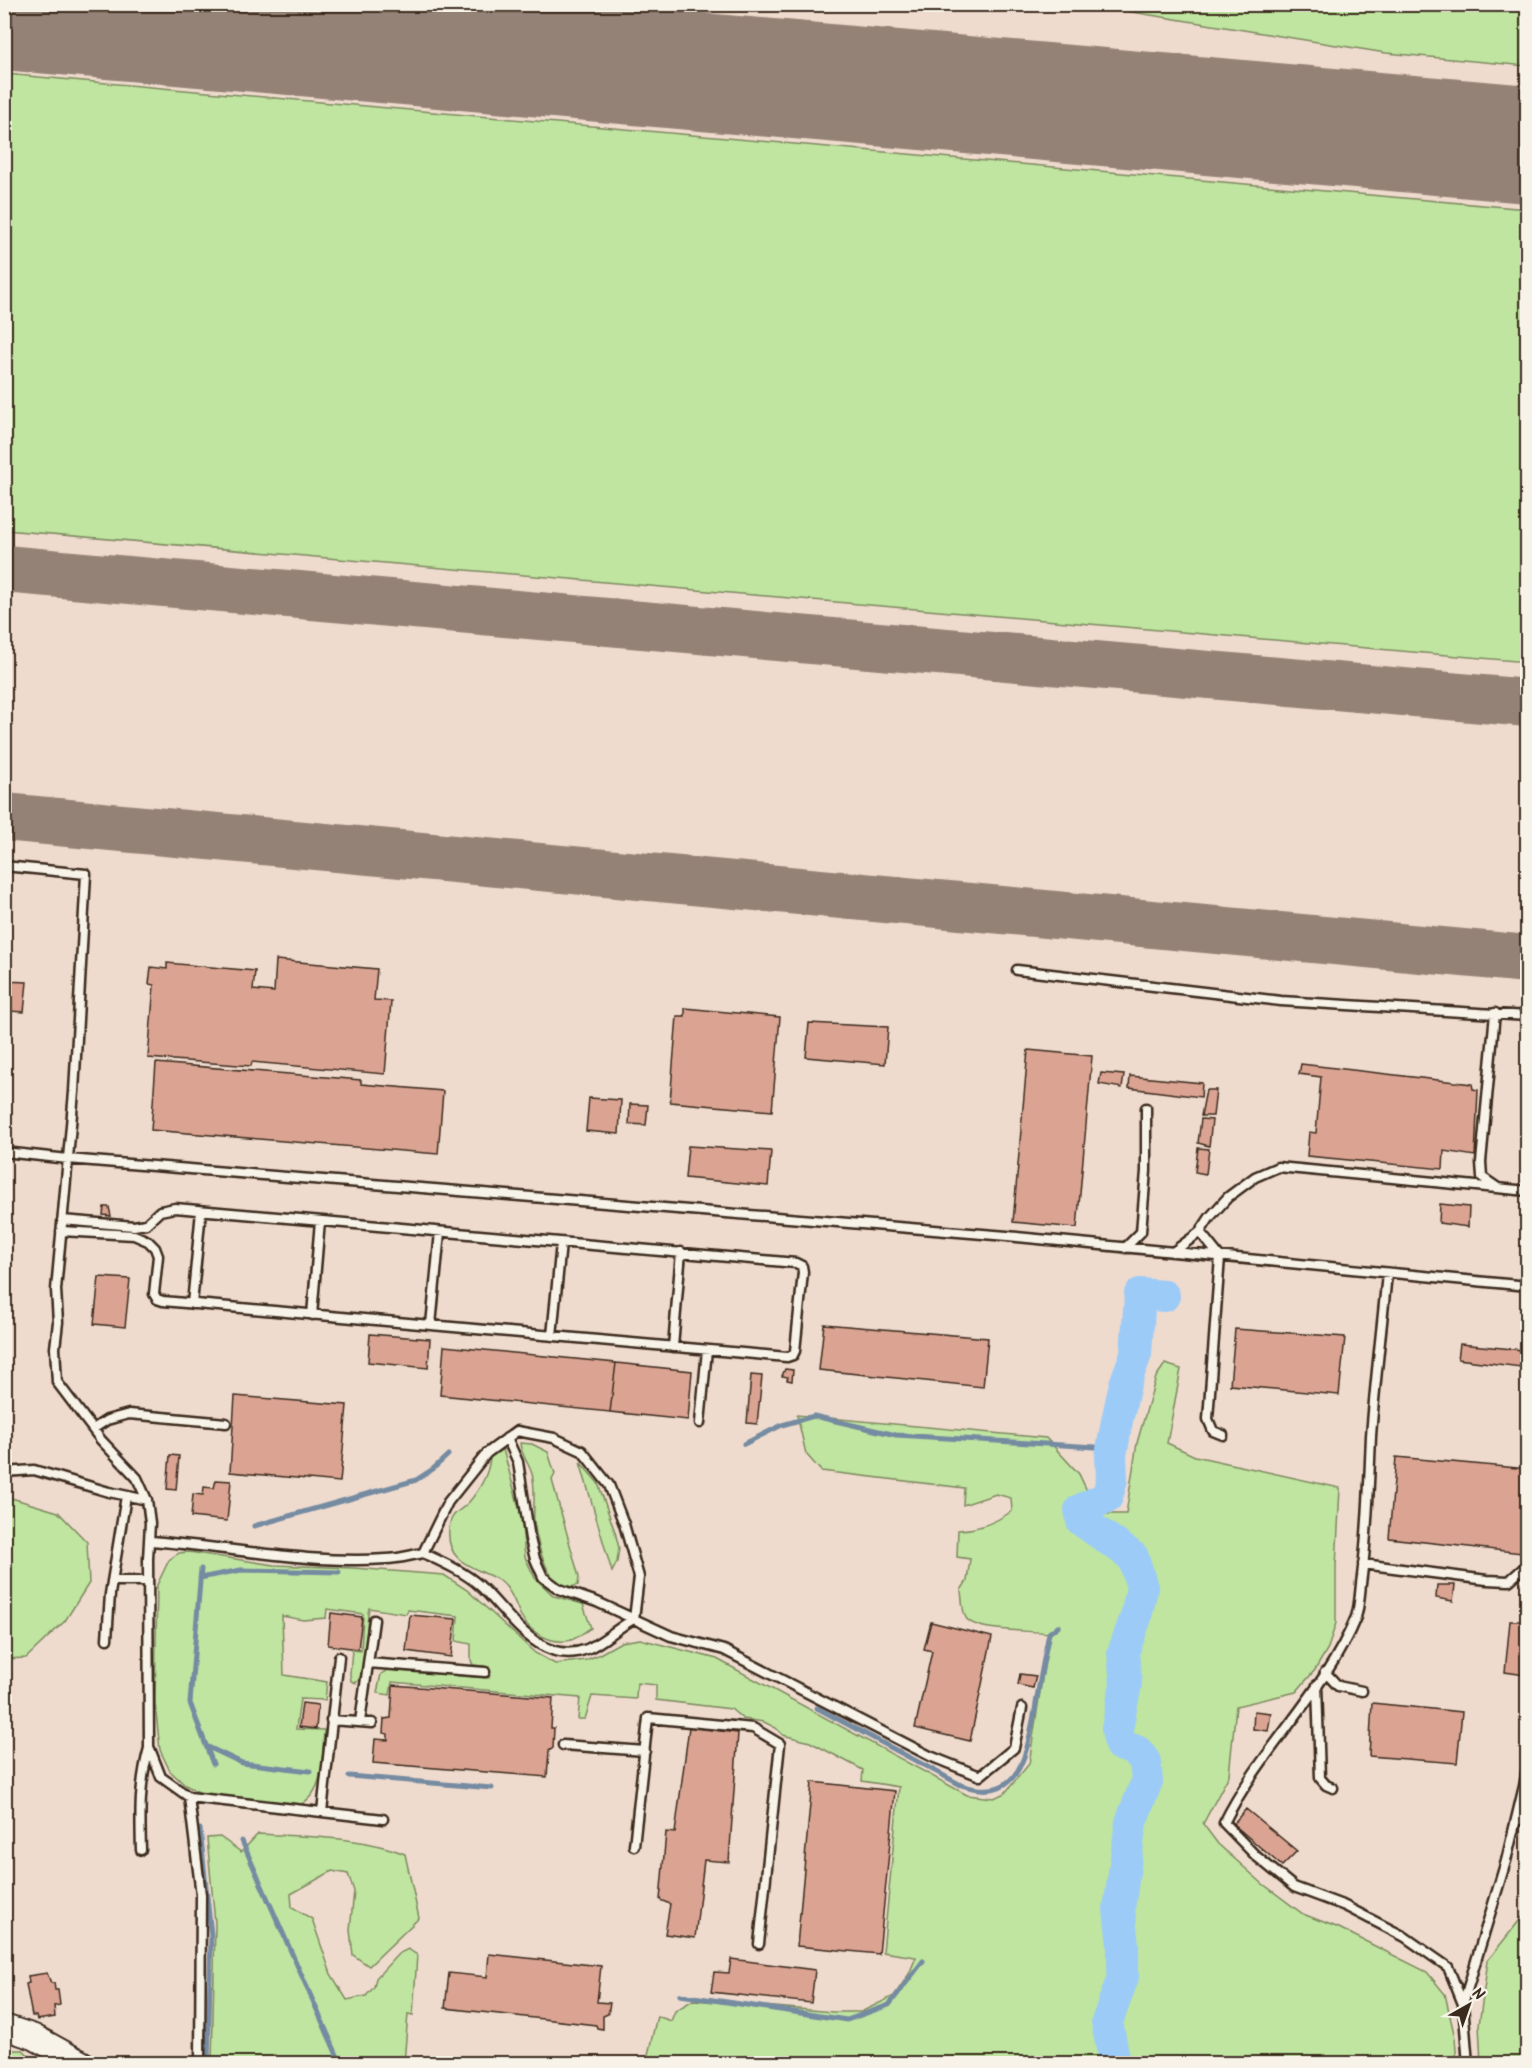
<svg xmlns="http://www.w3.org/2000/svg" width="1532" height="2068" font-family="Kalam,sans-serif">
<rect width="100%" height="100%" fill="#efdbce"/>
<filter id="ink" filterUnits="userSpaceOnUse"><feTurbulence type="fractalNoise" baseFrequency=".0167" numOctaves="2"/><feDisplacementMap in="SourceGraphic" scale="12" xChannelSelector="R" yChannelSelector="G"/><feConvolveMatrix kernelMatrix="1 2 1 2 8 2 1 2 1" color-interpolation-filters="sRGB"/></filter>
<g filter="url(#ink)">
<!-- green -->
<path fill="#bfe5a0" stroke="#7d885f" stroke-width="1.5" d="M965 5H1527V66L1386 53 1107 8Z
M5 74 1527 209V662L5 530Z
M1165 1364 1181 1369 1167 1443 1195 1456 1340 1488 1336 1567V1623L1328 1648 1315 1670 1296 1692 1236 1706 1229 1775 1203 1824 1218 1844 1263 1884 1303 1914 1339 1928 1427 1972 1445 1994 1455 2038 1457 2063H646L657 2016 671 2021 675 2011 693 2000 833 2012H861L894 1996 909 1974 916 1957 883 1952 899 1787 862 1781 863 1770 810 1742 783 1735 776 1728 764 1722 743 1719 731 1709 656 1700V1685L637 1683 636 1699 592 1696 585 1719H578L580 1698 392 1682 390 1695 377 1693 381 1674 388 1670 489 1678V1667L473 1665 471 1660V1644L456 1641 458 1616 408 1610 406 1614 369 1608C365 1626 369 1672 356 1683L351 1681 350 1673 352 1650 361 1651 363 1614 327 1609 326 1618 303 1620 282 1616 284 1675 327 1682 325 1700 300 1699 296 1729 324 1730C322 1758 326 1794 296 1807L206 1796 185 1785 170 1771 160 1750 155 1703 157 1585 169 1560 179 1553 189 1552 274 1565 353 1568 444 1575 467 1590 535 1653 555 1664 586 1660 598 1655 621 1642 640 1639 717 1659 967 1795 994 1798 1005 1793 1029 1764 1049 1633C1031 1630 977 1633 966 1618 962 1611 962 1598 961 1590L967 1581 970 1559 957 1557 958 1530C977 1530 996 1522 1012 1511L1011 1498 996 1494 963 1505 964 1488 821 1471 806 1454 797 1415 1046 1438 1079 1474 1098 1514H1126L1137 1443 1156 1377Z
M520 1443 532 1444 548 1452 555 1474 552 1480 579 1577 578 1585C548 1597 537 1543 534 1521 533 1506 536 1489 532 1474 529 1463 521 1455 520 1443Z
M503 1449 521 1515 525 1557 535 1578 554 1596 583 1604 591 1628C585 1631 578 1638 571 1640 552 1645 530 1633 521 1616 515 1604 511 1589 500 1581 477 1567 446 1565 449 1530 450 1512 459 1513 469 1502 479 1490 489 1473 490 1457Z
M580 1462 598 1483 615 1532 619 1548 617 1562 612 1572Z
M8 1497 58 1512 87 1542 89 1583 65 1621 26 1658 5 1659 4 1499Z
M258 1834C306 1837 359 1836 405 1854L419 1918 369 1966 353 1955 350 1930 354 1891 348 1874 332 1871 291 1894 292 1907 312 1919 331 1974 347 2000 366 1996 374 1987 376 1978 398 1954 408 1949 417 1955 413 2015 408 2014 404 2063H212L215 1923 207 1838 220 1837 241 1852Z
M1527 1911V2063H1481L1479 2025 1488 1960Z
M12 2050H23L36 2062 35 2063H14Z"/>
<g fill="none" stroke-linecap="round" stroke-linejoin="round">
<!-- stream -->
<path stroke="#758ba1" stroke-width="5" d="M744 1444 782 1425 814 1416 896 1435 1112 1448
M254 1526 416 1480 433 1469 448 1455
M201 1569 190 1703 213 1764
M200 1578 241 1570 339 1572
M817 1708 961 1785C1021 1805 1026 1754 1035 1710 1039 1684 1044 1658 1049 1633L1058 1626
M206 1746 242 1763 310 1771
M349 1776 492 1788
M200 1829 211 1935 208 2064
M242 1841 341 2064
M680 1995 847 2020 889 2005 923 1961"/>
<!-- river -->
<path stroke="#9ccbf8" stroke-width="32" d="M1115 2064 1107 2022 1123 1977V1945L1119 1909 1131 1822 1147 1781 1145 1762 1137 1751 1120 1745 1117 1729 1126 1684 1123 1653 1136 1617 1142 1587 1133 1557 1082 1521 1080 1510 1107 1497 1112 1479 1111 1456 1117 1421 1125 1384 1136 1354 1140 1294 1164 1296"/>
<!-- taxiway -->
<path stroke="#958276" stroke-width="48" d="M4 569 1528 703
M4 817 1528 959"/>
<!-- runway -->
<path stroke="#958276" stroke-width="118" d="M4 11 1528 144"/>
</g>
<!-- building -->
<path fill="#dba492" stroke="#3b2a1e" stroke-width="1.5" d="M276 960 377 969 374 1000 391 1001 385 1074 252 1062 251 1066 148 1058 154 985 149 984 151 967 167 969V963L255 971 253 990 274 992Z
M4 981 27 982 24 1012 9 1011 8 1015H4Z
M685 1008 780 1017 772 1111 670 1102 677 1016H685Z
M809 1023 888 1027 885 1064 806 1057Z
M1028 1050 1092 1056 1077 1228 1013 1222Z
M156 1063 361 1080V1084L443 1091 438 1154 151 1130Z
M1301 1064 1472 1084 1473 1089 1478 1090 1475 1156 1444 1151 1443 1169 1307 1156 1309 1132 1316 1133 1321 1077 1299 1074Z
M1101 1073 1124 1075 1122 1088 1099 1084Z
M1130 1076 1202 1083 1201 1097 1129 1088Z
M1206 1090H1216L1213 1116H1201Z
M589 1098 621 1100 619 1134 586 1131Z
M630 1104 648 1105 646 1125 629 1124Z
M1201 1119 1212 1120 1209 1146 1198 1143Z
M688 1146 771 1151 768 1186 685 1178Z
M1198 1148 1209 1149 1206 1174 1195 1172Z
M1440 1204 1469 1207 1468 1227 1439 1223Z
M104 1207H109L111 1216 103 1215Z
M99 1277 130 1279 125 1327 94 1324Z
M824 1324 988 1338 983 1387 819 1370Z
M1235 1329 1345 1337 1339 1395 1230 1385Z
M370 1334 430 1339 428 1368 368 1362Z
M1460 1344 1523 1350 1521 1367 1458 1359Z
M444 1346 616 1363 610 1412 440 1395Z
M616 1363 692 1371 688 1420 610 1412Z
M785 1369 793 1370 792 1381 787 1380 788 1377 782 1376Z
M751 1375 762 1376 757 1424 747 1423Z
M235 1396 347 1405 340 1482 230 1472Z
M170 1455 179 1456 176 1490 167 1489Z
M1396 1457 1528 1469 1524 1523H1528V1539L1523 1538 1522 1553 1389 1538Z
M216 1480 231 1481 227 1521 191 1517 193 1494 203 1495 204 1487 214 1488Z
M1437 1585H1455L1453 1601 1436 1598Z
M331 1613 362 1617 358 1649 328 1645Z
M410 1615 456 1619 451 1657 406 1651Z
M1510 1621H1528L1525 1675 1505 1672Z
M931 1622 992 1637 970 1741 915 1728 932 1651 924 1649Z
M1020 1674 1036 1676 1033 1688 1018 1685Z
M393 1685 553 1698 551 1728H554L553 1748 549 1751 547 1777 373 1763 375 1739 388 1740V1734L383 1733 384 1719 391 1718Z
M302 1703 318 1705 316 1729 299 1727Z
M1372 1703 1462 1712 1457 1763 1369 1756Z
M1254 1711 1271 1713 1268 1731 1253 1729Z
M689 1727 738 1733 729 1862 704 1860 695 1938 665 1934 670 1904 660 1900 666 1832 675 1833Z
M812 1782 895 1791 879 1954 797 1946Z
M1246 1809 1297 1851 1282 1866 1233 1824Z
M489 1954 601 1966 597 2002 610 2003 608 2014 603 2016V2029L597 2028 596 2025 445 2008 449 1973 487 1977Z
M731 1959 815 1970 811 2003 711 1992 714 1972 729 1973Z
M47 1973 51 1983H54L55 1990H58L60 2005 54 2006 55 2017 37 2020 36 2016H32L26 1984 29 1983 28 1976Z"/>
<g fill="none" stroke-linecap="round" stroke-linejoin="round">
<defs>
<path id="lane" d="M4 866 86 874 74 1092 56 1290 58 1322 55 1348 57 1382 101 1440 137 1478 147 1500 150 1523 148 1559 149 1748C139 1784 140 1814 141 1850
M1017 970 1281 1001 1528 1016
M1495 1013 1481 1162 1482 1177 1498 1188
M4 1152 68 1159 1007 1236 1528 1286
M61 1231 134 1235 148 1241 155 1248 158 1256 154 1294 157 1299 163 1301 787 1357 793 1355 795 1351 803 1272 802 1266 796 1263 175 1208 160 1211 146 1224 134 1226 62 1220
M1200 1232 1220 1257 1208 1419 1213 1431 1223 1435
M1125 1248 1141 1232 1146 1171V1108
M1173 1252 1200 1232 1210 1217 1228 1197 1255 1177 1278 1167 1528 1191
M1387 1273C1382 1327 1375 1382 1371 1436 1369 1483 1368 1529 1362 1576 1360 1589 1360 1605 1356 1617 1325 1693 1260 1750 1224 1823L1256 1856 1294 1887 1345 1906 1405 1937 1448 1967 1463 2004
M192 1304 201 1211
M312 1315 320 1221
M431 1325 440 1232
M552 1336 561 1243
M673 1347 681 1252
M700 1423 707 1350
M93 1429 107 1420 129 1414 226 1423
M507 1438 518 1462 530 1539 535 1559 543 1577 559 1589 597 1602 634 1619
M4 1472 34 1470 109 1492 147 1500
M150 1541C229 1547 307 1564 386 1559 398 1559 411 1555 423 1553L448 1502 487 1453 517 1431 554 1438 582 1451 609 1485 624 1524 639 1577 634 1619 671 1636 724 1650 930 1756 980 1776 1014 1748 1022 1708
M423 1553C442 1562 463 1571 479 1585 508 1611 539 1668 587 1649 604 1642 618 1627 634 1619
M1363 1564 1487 1580 1509 1581 1528 1564
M112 1581H148
M107 1639 110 1594 126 1496
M368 1663 485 1672
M1325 1672 1338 1686 1362 1691
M1317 1685 1320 1778 1326 1785 1333 1788
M331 1720 372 1723
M360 1722 374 1620
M563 1745 645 1751
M150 1749 161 1777 189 1797 383 1819
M189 1797 201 1895 200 2064
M322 1812 339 1657
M1516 1819 1528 1821
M634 1846 648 1718 753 1728 780 1744 759 1944
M1468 2064 1463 2004 1506 1861 1524 1786 1528 1763"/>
<path id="secondary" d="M4 2027 34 2037 83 2064"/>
</defs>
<!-- lane casing -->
<use href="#lane" stroke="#3b2a1e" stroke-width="13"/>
<!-- secondary casing -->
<use href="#secondary" stroke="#3b2a1e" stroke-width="28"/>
<!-- lane -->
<use href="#lane" stroke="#f7f3e8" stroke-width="8"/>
<!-- secondary -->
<use href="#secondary" stroke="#f7f3e8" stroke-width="24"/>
</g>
</g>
<!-- margin -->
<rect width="1532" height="2068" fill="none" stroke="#f7f3e8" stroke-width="24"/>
<rect x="12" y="12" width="1508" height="2044" fill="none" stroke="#3b2a1e" stroke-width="2" filter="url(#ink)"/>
<!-- north arrow -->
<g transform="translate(1469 2005) rotate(40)" stroke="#f7f3e8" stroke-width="4.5" paint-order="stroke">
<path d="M0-4.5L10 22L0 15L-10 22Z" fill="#3b2a1e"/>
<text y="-9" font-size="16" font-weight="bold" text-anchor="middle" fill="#3b2a1e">N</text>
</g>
</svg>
